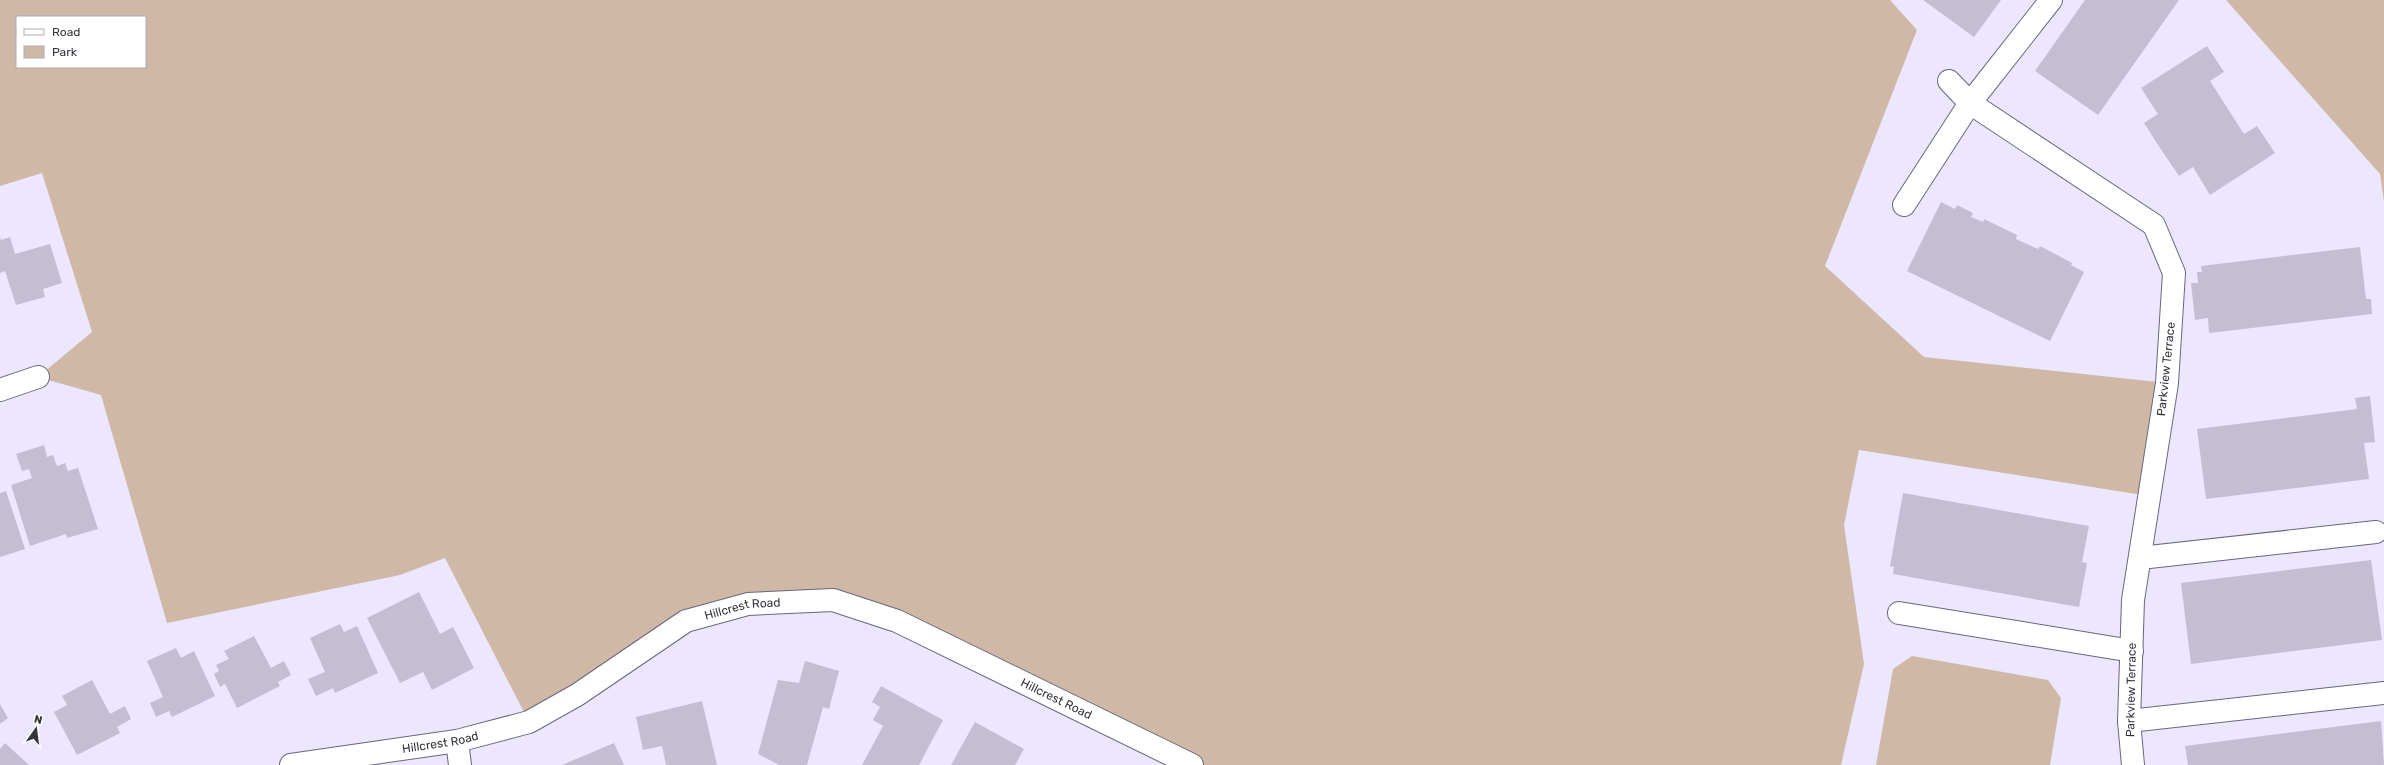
<svg xmlns="http://www.w3.org/2000/svg" width="2384" height="765" font-family="Rubik,sans-serif">
<rect width="100%" height="100%" fill="#ece6fe"/>
<!-- green -->
<path fill="#cfb9a6" fill-rule="evenodd" d="M0 0H1890L1917 30 1825 266 1924 357 2167 383 2149 496 1859 450 1844 525 1864 664 1841 765H1192L833 600 686 621 529 722 445 558 400 575 167 623 101 395 38 377 92 332 42 173 0 186ZM17 17H145V67H17Z
M2226 0H2384V202L2380 174Z
M1912 656 2048 680 2061 698 2050 765H1876L1893 669Z"/>
<!-- building -->
<path fill="#c4bed5" d="M1923 0H2001L1974 37Z
M2085 0H2179L2098 115 2035 71Z
M2207 46 2224 72 2210 81 2244 134 2257 126 2275 153 2210 195 2193 167 2179 176 2162 151 2144 123 2158 114 2141 88Z
M1941 202 1955 209 1957 205 1973 213 1971 217 1983 222 1984 219 2017 235 2016 239 2038 249 2040 246 2072 263 2071 265 2084 272 2050 341 1907 271Z
M0 237 1 240 10 237 15 254 50 244 62 283 43 289 45 297 16 305 5 271 0 273Z
M2360 247 2366 299H2371L2372 314 2209 333 2208 318 2195 320 2191 283H2198L2197 272H2202L2201 266Z
M2370 396 2375 442 2364 443 2369 479 2206 499 2197 429 2357 409 2355 398Z
M44 445 47 457 53 455 57 466 65 463 68 471 78 468 98 529 67 538 66 534 30 546 11 485 32 478 29 469 22 471 16 454Z
M6 491 25 549 0 557V493Z
M1903 493 2089 526 2082 562 2087 563 2079 607 1893 574 1894 567 1890 566Z
M2371 560 2382 640 2191 664 2181 583Z
M419 592 440 634 453 627 474 668 432 690 423 672 400 683 367 618Z
M340 624 344 632 357 626 378 673 335 693 333 688 316 696 308 679 325 672 310 638Z
M254 636 271 668 284 661 291 675 278 682 280 686 237 708 225 684 220 687 214 674 219 671 216 665 229 659 224 651Z
M176 648 181 658 194 651 215 696 172 717 169 711 156 717 150 703 163 697 147 661Z
M805 661 839 671 829 709 823 707 807 765H779L758 754 778 680 799 683Z
M92 680 110 714 125 706 131 719 117 727 120 733 77 755 54 712 67 705 62 696Z
M881 686 943 720 919 765H862L883 726 873 720 880 707 872 702Z
M702 701 717 765H666L662 746 643 750 636 717Z
M0 704 8 718 0 724Z
M2381 721 2384 765H2188L2185 746Z
M975 722 1024 749 1015 765H951Z
M5 743 29 765H0V749Z
M614 743 624 765H562Z"/>
<g fill="none" stroke-linecap="round" stroke-linejoin="round">
<defs>
<g id="minor">
<path d="M1949 81 1970 103 2154 225 2174 273 2167 383 2133 600 2129 721 2133 765"/>
<path d="M1904 205 1970 103 2051 0"/>
<path d="M0 390 38 377"/>
<path d="M2140 558 2376 532"/>
<path d="M1899 613 2132 651"/>
<path d="M2129 721 2384 693"/>
<path d="M457 741 460 765"/>
<path id="s1" d="M291 765 457 741 529 722 577 695 686 621 748 604 833 600 897 621 1192 765"/>
</g>
</defs>
<!-- minor casing -->
<use href="#minor" stroke="#6b667b" stroke-width="24"/>
<!-- minor -->
<use href="#minor" stroke="#fff" stroke-width="22"/>
</g>
<g text-anchor="middle" dominant-baseline="central" stroke-width="3" stroke-linejoin="round" paint-order="stroke">
<!-- street labels -->
<g font-size="12" fill="#35333c" stroke="#fff">
<text transform="translate(2166 369) rotate(-84)">Parkview Terrace</text>
<text stroke="none"><textPath href="#s1" startOffset="487">Hillcrest Road</textPath></text>
<text transform="translate(2131 690) rotate(-89)">Parkview Terrace</text>
<text stroke="none"><textPath href="#s1" startOffset="823">Hillcrest Road</textPath></text>
<text stroke="none"><textPath href="#s1" startOffset="151">Hillcrest Road</textPath></text>
</g>
</g>
<!-- legend -->
<rect x="16" y="16" width="130" height="52" fill="#ffffff" stroke="#aeadb1"/>
<rect x="24" y="29" width="20" height="6" fill="#ffffff" stroke="#aeadb1"/>
<text x="52" y="36" font-size="12" fill="#35333c">Road</text>
<rect x="24" y="46" width="20" height="12" fill="#cfb9a6" stroke="#aeadb1"/>
<text x="52" y="56" font-size="12" fill="#35333c">Park</text>
<!-- north arrow -->
<g transform="translate(36 729) rotate(14)" stroke="#ffffff" stroke-width="3" paint-order="stroke">
<path d="M0-3L7 15L0 10L-7 15Z" fill="#35333c"/>
<text y="-6" font-size="11" font-weight="bold" text-anchor="middle" fill="#35333c">N</text>
</g>
</svg>
